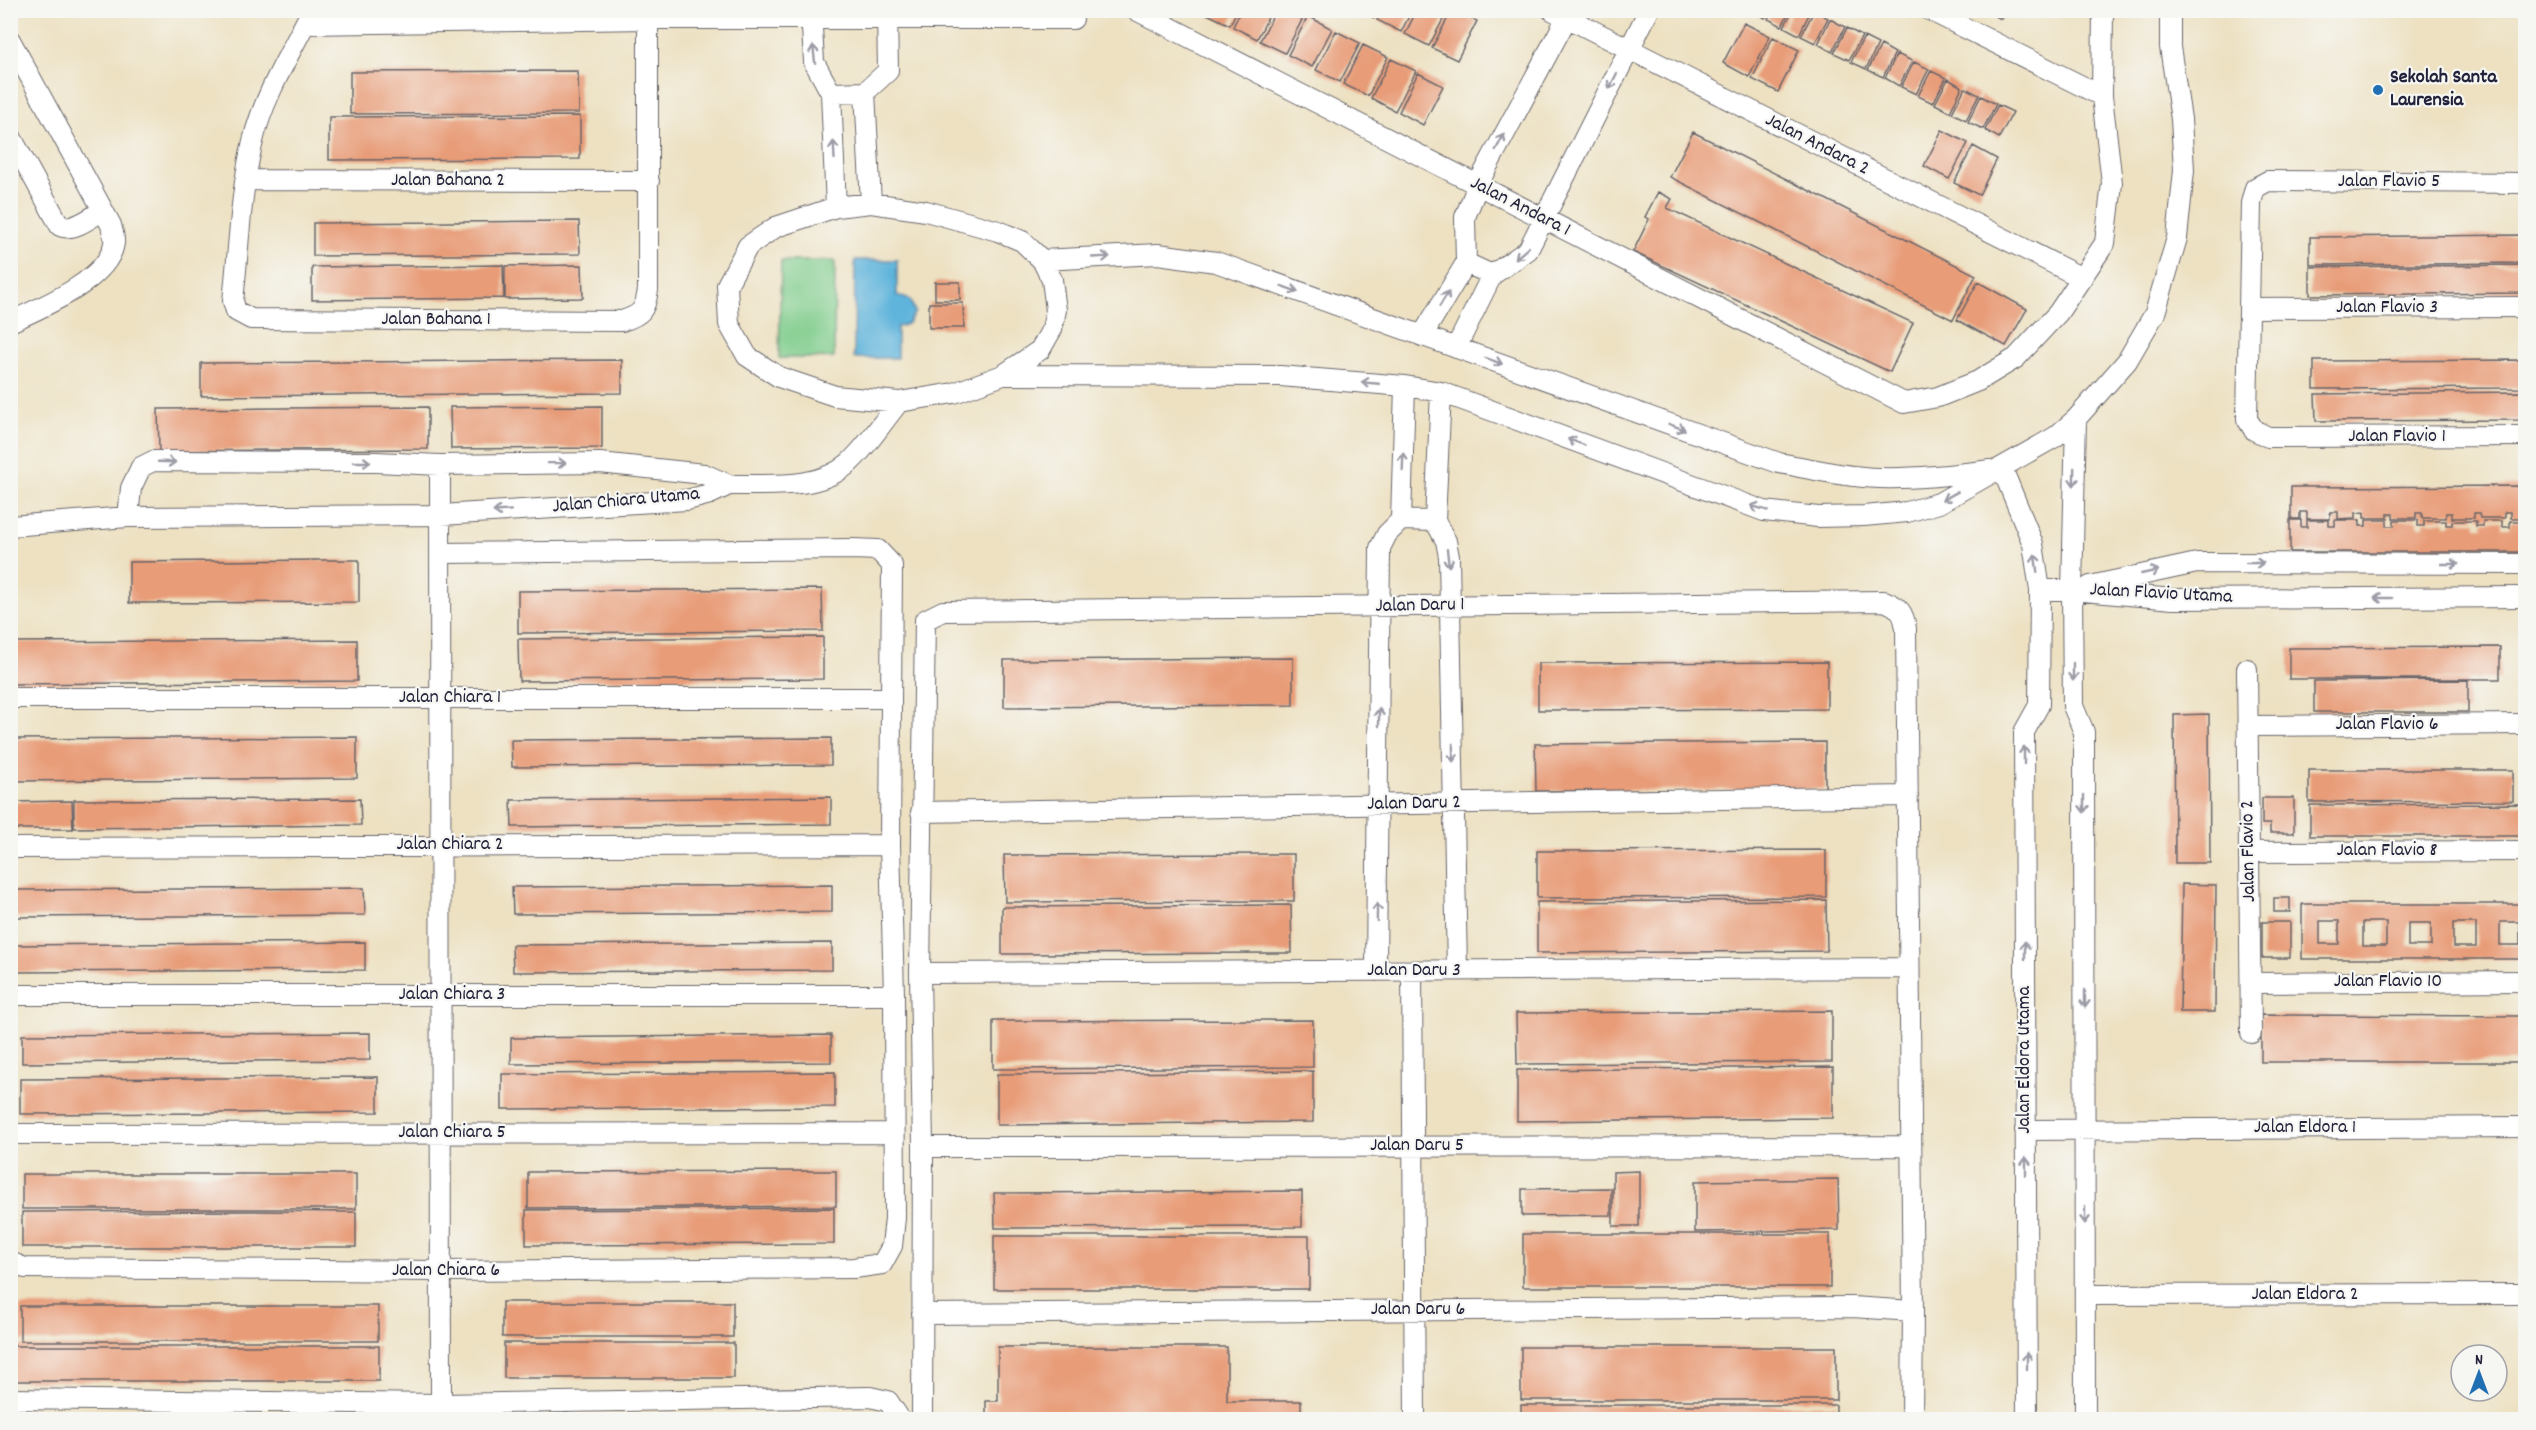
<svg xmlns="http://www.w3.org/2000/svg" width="2536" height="1430" font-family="Dekko,sans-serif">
<rect width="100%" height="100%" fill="#f6f6f2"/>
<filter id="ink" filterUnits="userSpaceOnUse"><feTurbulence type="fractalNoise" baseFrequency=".0167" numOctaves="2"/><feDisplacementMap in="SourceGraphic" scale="12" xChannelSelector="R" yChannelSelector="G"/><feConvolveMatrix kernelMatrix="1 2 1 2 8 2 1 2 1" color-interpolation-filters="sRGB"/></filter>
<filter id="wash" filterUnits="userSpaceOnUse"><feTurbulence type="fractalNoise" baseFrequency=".008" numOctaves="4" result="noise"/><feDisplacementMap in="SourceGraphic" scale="24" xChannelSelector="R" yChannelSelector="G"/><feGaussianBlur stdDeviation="1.35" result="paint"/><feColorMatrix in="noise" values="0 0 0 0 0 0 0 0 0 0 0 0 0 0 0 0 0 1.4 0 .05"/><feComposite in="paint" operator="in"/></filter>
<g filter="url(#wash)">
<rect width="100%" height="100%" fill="#ede1c2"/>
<!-- green -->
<path fill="#7fcc8b" stroke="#507763" stroke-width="1.5" d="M781 261H835L834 358H779Z"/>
<!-- water -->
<path fill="#5fb4db" stroke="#406b8b" stroke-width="1.5" d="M855 260H897V295L910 300 915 312 907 324 897 327V358H854Z"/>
<g id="blocks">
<!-- building -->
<path fill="#e89c78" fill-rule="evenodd" d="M1206 10H1237L1230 25 1205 13Z
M1241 10H1272L1257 39 1233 27Z
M1276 10H1297L1305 14 1285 53 1260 41Z
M1359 10H1378L1374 18Z
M1382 10H1412L1401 32 1377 20Z
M1417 10H1448L1429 46 1405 34Z
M1452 10 1477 21 1457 60 1432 48Z
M1751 10H1769L1765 18Z
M1772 10H1790L1782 26 1768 19Z
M1793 10H1811L1799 35 1784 27Z
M1984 10H2005L2001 19Z
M1814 11 1828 18 1815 43 1801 36Z
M1308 16 1332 29 1312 67 1288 55Z
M1830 19 1845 27 1832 52 1818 44Z
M1744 23 1770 36 1749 77 1723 63Z
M1847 28 1862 36 1849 60 1834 53Z
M1336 31 1360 43 1340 82 1316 70Z
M1773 37 1799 50 1778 92 1752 79Z
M1864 37 1878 44 1866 69 1851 62Z
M1363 45 1388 57 1368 96 1343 84Z
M1881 45 1895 53 1883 77 1868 70Z
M1897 54 1912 61 1899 86 1885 78Z
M1391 59 1416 71 1395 111 1371 98Z
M1914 62 1929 69 1916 94 1901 87Z
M578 71 579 113 350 114V72Z
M1931 71 1946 78 1933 103 1918 96Z
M1418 73 1443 86 1423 125 1399 112Z
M1948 79 1962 87 1950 112 1935 104Z
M1965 88 1979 95 1966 120 1952 113Z
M1981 96 1996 104 1983 129 1968 122Z
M1998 105 2013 112 1999 138 1985 130Z
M580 116V159L329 160V117Z
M1942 130 1968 143 1949 179 1924 166Z
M1693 132 1976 275 1953 320 1670 177Z
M1973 146 1997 159 1979 195 1954 183Z
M1658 192 1672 199 1667 208 1913 323 1890 372 1633 252 1649 219 1645 217Z
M579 221 580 254 313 256V223Z
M2526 235V263L2310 265V237Z
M503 265 504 298 312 300V267Z
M582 265 583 298 505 299V266Z
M2526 265V293L2310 295V267Z
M935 282H960V300H935Z
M1978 282 2027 309 2006 346 1957 320Z
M929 303H963L964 328H929Z
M622 360V393L201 396V363Z
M2526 360V388L2314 389V361Z
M2526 392V420L2316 421 2315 394Z
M602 406V448L451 449 450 407Z
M428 407V449L159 451 158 409Z
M2526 486V518H2511V512H2505V518H2480L2479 513H2474V518H2452V513H2446V518H2422V513H2416V518H2393V514H2388V518H2364V512L2356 513V518L2338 519V512H2330V519H2307V512H2300V519H2291V487Z
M2290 520H2301V527H2307V520H2329V526H2335V520H2360V526H2366V520H2387V526H2394V520H2418V526H2424V521H2446V525H2452V521H2476V526H2483V521H2502V527H2510V521H2526V552H2290Z
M320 560H359V602L129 603V562Z
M822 589 823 631 518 633V591Z
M823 637V679L519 681 518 639Z
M357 640V681L10 684V642Z
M2500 647V679H2289V648Z
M1293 658V705L1004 707V660Z
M1827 662V709L1538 710V663Z
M2468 680V712H2314V681Z
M2209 714 2210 863H2175L2174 715Z
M357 737V778L10 781V739Z
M831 738V765L512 767 511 740Z
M1825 742V789L1536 791 1535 744Z
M2309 770H2513V801L2309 802Z
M831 797V824L512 827 511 800Z
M2262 798H2294V833H2270V824H2262Z
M360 799 361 825 74 828V800Z
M72 801 73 829H10V802Z
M2526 804V836H2310V805Z
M1826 850V897L1537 898V851Z
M1294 854V901L1005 902 1004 855Z
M2182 884 2216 885 2215 1012H2180Z
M832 885V912L513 914 512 887Z
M364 888 365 915 13 917V890Z
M2274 898H2290V912H2274Z
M1826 900 1827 951 1537 953V902Z
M2302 904H2526V959H2302ZM2320 921H2339V944H2320ZM2363 922H2386V946H2363ZM2500 922H2520V945H2500ZM2408 923H2431V946H2408ZM2453 923H2476V947H2453Z
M1291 905 1292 953 1002 954V907Z
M2262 922H2290V958H2262Z
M365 942V970L15 972V945Z
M832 943V970L513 972 512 945Z
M1832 1011V1062L1517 1064 1516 1013Z
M2261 1015 2526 1016V1062H2261Z
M1313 1020V1067L993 1069V1021Z
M370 1033V1060L22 1063V1035Z
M831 1035V1062L511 1064V1038Z
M1833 1067V1118L1517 1121V1070Z
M1313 1071V1122L997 1125V1074Z
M835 1072V1107L502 1109V1074Z
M378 1077V1112L20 1114V1079Z
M810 1171H836V1206L528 1208V1172Z
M1639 1171V1226H1613V1172Z
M22 1174H356V1209H22Z
M1838 1179 1839 1230 1695 1232V1181Z
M1611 1188V1215L1522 1216V1189Z
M1302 1191V1227L995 1228 994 1193Z
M834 1208V1244L526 1245V1210Z
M253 1211 356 1212V1247H22V1212Z
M1523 1234H1830V1287H1523Z
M994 1236H1309V1289H994Z
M502 1302H733V1337H502Z
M20 1306H378V1341H20Z
M504 1343H734V1378H504Z
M10 1346H379V1381H10Z
M998 1347H1227V1401H1301V1420H986V1401H998Z
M1521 1347H1836V1400H1521Z
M1521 1405H1836V1420H1521Z"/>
</g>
</g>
<g filter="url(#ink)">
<use href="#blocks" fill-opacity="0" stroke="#69656a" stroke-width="1.5"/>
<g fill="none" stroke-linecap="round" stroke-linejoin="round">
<defs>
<path id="street" d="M312 10C291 52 264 95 253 141 240 193 239 248 233 301L236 311 251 319 622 321C641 315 645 311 648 290V19
M811 10 814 62 831 93 836 207
M1136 10 1904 403 1938 397 1978 381 2016 358 2058 313 2105 243 2112 183 2102 96 2103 10
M1552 10 2082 278
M1571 10 1480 180 1465 217 1466 263 1492 275 1528 250 1649 10
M1929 10 2102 96
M305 24 648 19H1073
M10 40 111 225C112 230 115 238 114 243 109 280 40 308 10 322
M865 92 871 203
M831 93 865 92 888 71 887 10
M10 135 60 226C73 232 92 217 103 210
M246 180 649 181
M2526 183 2268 181 2255 188 2251 203 2247 419 2254 430 2268 437 2526 436
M1042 260 1158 254 1216 262 1779 463C1812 469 1846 477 1880 478 1917 479 1953 475 1990 470
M2249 308 2526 307
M1422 336 1466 263
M1456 348 1492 275
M1003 375 1040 350 1052 329 1056 310 1052 280 1042 260 1022 241 998 231 926 211 871 203 836 207 776 227 748 246 727 285 729 324 747 356 779 377 835 396 899 402 954 393 1003 375 1280 376 1405 386 1441 392 1764 511 1818 517 1864 516 1907 512 1939 503 2055 437 2076 419 2127 361 2155 313 2177 238 2184 170 2181 119 2170 47V10
M2076 419 2072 590 2073 706 2084 732 2085 1420
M440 465 441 1420
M2002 468 2033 544 2040 590 2039 705 2024 732 2027 1420
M729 485C768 484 818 491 849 463 868 446 883 421 899 402
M1401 520 1405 386
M1435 521 1441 392
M10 526 128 517 441 515 687 500 710 494 729 485 704 474 600 463 440 465 376 462 153 461 141 467 131 488 128 517
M2090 586 2197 563 2526 564
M2040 590H2072L2173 599 2526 597
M2247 669 2251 1033
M10 698H890
M2248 726 2526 724
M921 812 1908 796
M10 848 890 845
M2249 852 2526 851
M1376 971 1380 548 1387 534 1401 520 1435 521 1446 541 1449 557 1457 970
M1412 971 1415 1420
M920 973 1909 968
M2251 983 2526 981
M10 995H894
M2025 1130 2526 1127
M10 1134 894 1133
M923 1147 1911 1146
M10 1262 25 1268 441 1271 854 1268 882 1264 892 1246 895 1218 894 995 890 845 892 565 878 550 853 549 441 553
M2085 1295 2526 1294
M922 1314 1852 1307 1913 1311
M10 1399 441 1404 870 1397 888 1401 898 1416V1420
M922 1420 923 1147 920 973 925 620 943 611 1884 601C1899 606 1904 613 1906 629L1913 1311 1912 1420"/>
</defs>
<!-- street casing -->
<use href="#street" stroke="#69656a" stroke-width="22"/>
<!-- street -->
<use href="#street" stroke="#fff" stroke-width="20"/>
</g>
<!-- one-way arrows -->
<defs><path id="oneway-shaft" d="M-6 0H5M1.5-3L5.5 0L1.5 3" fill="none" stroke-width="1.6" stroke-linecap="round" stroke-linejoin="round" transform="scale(1.5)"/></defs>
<g stroke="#9c9ca7">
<use href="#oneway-shaft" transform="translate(814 54) rotate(-97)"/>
<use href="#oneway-shaft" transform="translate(1613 81) rotate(117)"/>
<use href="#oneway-shaft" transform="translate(1500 142) rotate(-62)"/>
<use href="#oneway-shaft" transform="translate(834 150) rotate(-93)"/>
<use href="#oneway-shaft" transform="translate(1522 253) rotate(139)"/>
<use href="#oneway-shaft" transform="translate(1101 257) rotate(-3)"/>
<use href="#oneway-shaft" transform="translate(1290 289) rotate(20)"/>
<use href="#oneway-shaft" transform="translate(1444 299) rotate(-59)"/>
<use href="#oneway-shaft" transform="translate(1494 361) rotate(20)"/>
<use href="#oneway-shaft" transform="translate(1370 383) rotate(-175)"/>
<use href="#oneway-shaft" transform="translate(1677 427) rotate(20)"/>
<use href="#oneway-shaft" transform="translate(1576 442) rotate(-160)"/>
<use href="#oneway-shaft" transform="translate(167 462) rotate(2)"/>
<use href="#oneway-shaft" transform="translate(362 462)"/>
<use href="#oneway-shaft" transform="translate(1403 462) rotate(-88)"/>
<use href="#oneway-shaft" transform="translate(557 463) rotate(-1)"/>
<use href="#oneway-shaft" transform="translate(2074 477) rotate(91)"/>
<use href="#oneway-shaft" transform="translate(1950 496) rotate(151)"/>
<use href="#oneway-shaft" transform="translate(1759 508) rotate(-163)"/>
<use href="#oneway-shaft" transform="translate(502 511) rotate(176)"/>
<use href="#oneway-shaft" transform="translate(1448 558) rotate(83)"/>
<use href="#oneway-shaft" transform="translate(2036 563) rotate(-98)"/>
<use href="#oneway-shaft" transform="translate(2255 563)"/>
<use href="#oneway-shaft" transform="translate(2450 564)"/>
<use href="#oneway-shaft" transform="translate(2150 572) rotate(-13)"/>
<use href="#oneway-shaft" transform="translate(2383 598) rotate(180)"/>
<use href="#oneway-shaft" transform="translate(2073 672) rotate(90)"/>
<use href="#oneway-shaft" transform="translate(1379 717) rotate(-90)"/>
<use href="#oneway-shaft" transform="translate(1453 753) rotate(89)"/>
<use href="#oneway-shaft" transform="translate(2024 755) rotate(-90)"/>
<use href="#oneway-shaft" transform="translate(2084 804) rotate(90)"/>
<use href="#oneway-shaft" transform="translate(1377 912) rotate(-89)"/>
<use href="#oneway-shaft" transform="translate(2025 950) rotate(-90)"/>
<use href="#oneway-shaft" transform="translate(2085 999) rotate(90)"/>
<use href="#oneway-shaft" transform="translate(2026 1166) rotate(-90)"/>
<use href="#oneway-shaft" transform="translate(2085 1215) rotate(90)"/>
<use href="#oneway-shaft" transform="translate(2027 1361) rotate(-90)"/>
</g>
</g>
<!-- markers -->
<circle fill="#1f6fb2" stroke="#f6f6f2" stroke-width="2" cx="2378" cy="90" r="6"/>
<g text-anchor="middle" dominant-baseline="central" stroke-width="4.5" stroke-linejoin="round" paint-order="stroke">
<!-- poi labels -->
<g font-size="20" font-weight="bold" fill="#22223b" stroke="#f6f6f2" text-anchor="start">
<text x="2390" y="78">Sekolah Santa<tspan x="2390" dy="23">Laurensia</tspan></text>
</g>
<!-- street labels -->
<g font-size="20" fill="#22223b" stroke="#f6f6f2">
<text transform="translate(1817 145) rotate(27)">Jalan Andara 2</text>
<text x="448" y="181">Jalan Bahana 2</text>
<text x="2389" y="182">Jalan Flavio 5</text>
<text transform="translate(1520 207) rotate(27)">Jalan Andara 1</text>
<text x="2387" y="308">Jalan Flavio 3</text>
<text x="436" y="320">Jalan Bahana 1</text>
<text x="2397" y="437">Jalan Flavio 1</text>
<text transform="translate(626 501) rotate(-5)">Jalan Chiara Utama</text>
<text transform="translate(2161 594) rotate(3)">Jalan Flavio Utama</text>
<text transform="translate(1420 606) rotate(-1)">Jalan Daru 1</text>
<text x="450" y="698">Jalan Chiara 1</text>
<text x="2387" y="725">Jalan Flavio 6</text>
<text transform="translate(1414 804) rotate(-1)">Jalan Daru 2</text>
<text x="450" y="845">Jalan Chiara 2</text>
<text transform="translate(2249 851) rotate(-91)">Jalan Flavio 2</text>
<text x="2387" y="851">Jalan Flavio 8</text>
<text x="1414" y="971">Jalan Daru 3</text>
<text x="2388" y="982">Jalan Flavio 10</text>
<text x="452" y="995">Jalan Chiara 3</text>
<text transform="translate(2025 1060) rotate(-90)">Jalan Eldora Utama</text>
<text x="2305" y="1128">Jalan Eldora 1</text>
<text x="452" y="1133">Jalan Chiara 5</text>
<text x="1417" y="1146">Jalan Daru 5</text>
<text x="446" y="1271">Jalan Chiara 6</text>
<text x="2305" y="1295">Jalan Eldora 2</text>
<text x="1418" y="1310">Jalan Daru 6</text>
</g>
</g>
<!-- margin -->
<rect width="2536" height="1430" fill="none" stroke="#f6f6f2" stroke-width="36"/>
<!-- north arrow -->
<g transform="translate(2479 1373)"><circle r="28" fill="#f6f6f2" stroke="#a1a1a9" stroke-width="1.5"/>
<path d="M0-4.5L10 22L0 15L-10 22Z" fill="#1f6fb2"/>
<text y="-9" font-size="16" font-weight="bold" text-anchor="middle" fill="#22223b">N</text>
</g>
</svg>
